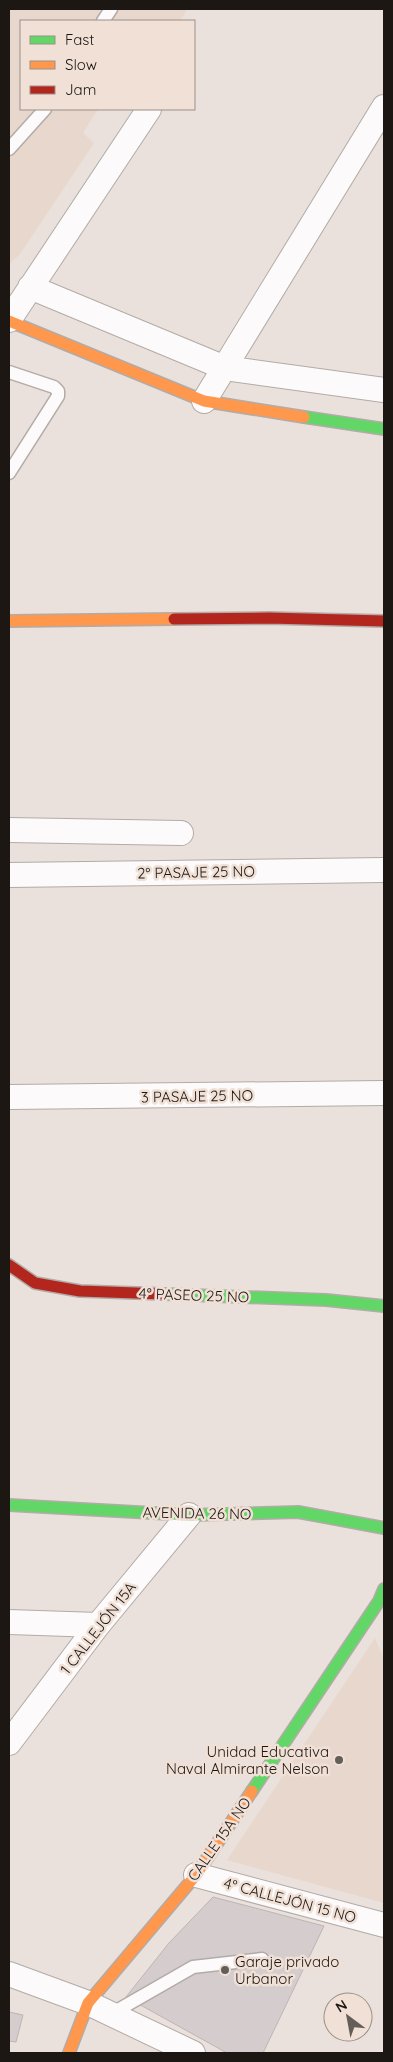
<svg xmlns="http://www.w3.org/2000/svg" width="393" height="2062" font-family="Quicksand,sans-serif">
<rect width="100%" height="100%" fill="#eae1dc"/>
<!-- built -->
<path fill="#e8d7cc" d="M9 9H187L180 21H21V109H98L83 133 94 143 20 254 9 264Z
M375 1638 384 1659V1903L227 1860Z"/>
<!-- building -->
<path fill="#d5ccce" stroke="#bcb5b5" d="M213 1897 324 1926 263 2053H227L126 1997 169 1943Z
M9 2012 23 2015 16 2042 9 2041Z"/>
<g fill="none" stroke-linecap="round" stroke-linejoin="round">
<defs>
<path id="lane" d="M103 21 111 9
M9 149 45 109
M9 372 54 387 58 391V396L9 473
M111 2014 193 1967 262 1959"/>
<path id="street" d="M30 287 225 368 384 390
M9 320 149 109
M204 401 384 107
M9 830 181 833
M9 875 384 870
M9 1097 384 1093
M9 1622 98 1625
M9 1743 98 1625 189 1515
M196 1875 384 1925
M9 1974 88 2003 193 2053"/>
<path id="fast" d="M304 417 384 429
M164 1294 326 1300 384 1306
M9 1505 189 1515 298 1512 384 1528
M252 1791 379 1601 384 1589"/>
<path id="slow" d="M9 321 204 401 304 417
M9 621 174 619
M69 2053 88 2003 196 1875 252 1791"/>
<path id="jam" d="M174 619 269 618 384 621
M9 1265 35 1283 80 1291 164 1294"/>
</defs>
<!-- lane casing -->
<use href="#lane" stroke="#b2aba7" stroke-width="15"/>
<!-- street casing -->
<use href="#street" stroke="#b2aba7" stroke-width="26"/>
<!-- fast casing -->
<use href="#fast" stroke="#b2aba7" stroke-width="14"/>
<!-- slow casing -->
<use href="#slow" stroke="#b2aba7" stroke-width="14"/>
<!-- jam casing -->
<use href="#jam" stroke="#b2aba7" stroke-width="14"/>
<!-- lane -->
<use href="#lane" stroke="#fcfafa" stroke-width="12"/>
<!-- street -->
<use href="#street" stroke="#fcfafa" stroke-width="24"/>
<!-- fast -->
<use href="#fast" stroke="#63d668" stroke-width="11"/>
<!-- slow -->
<use href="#slow" stroke="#ff974d" stroke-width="11"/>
<!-- jam -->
<use href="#jam" stroke="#b3261e" stroke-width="11"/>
</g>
<!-- markers -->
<g fill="#645e59" stroke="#f0e0d6" stroke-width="2">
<circle cx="339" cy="1760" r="5"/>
<circle cx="225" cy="1970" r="5"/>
</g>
<g text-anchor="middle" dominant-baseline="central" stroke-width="5" stroke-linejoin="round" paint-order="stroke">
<!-- street labels -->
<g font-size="15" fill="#1c1713" stroke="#f0e0d6">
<text transform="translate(196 872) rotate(-1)">2° PASAJE 25 NO</text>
<text transform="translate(197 1096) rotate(-1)">3 PASAJE 25 NO</text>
<text transform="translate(194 1295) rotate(2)">4° PASEO 25 NO</text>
<text transform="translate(197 1513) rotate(1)">AVENIDA 26 NO</text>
<text transform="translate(98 1628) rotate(-52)">1 CALLEJÓN 15A</text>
<text transform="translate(219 1839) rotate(-55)">CALLE 15A NO</text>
<text transform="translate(290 1900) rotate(15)">4° CALLEJÓN 15 NO</text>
</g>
<!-- poi labels -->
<g font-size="15" fill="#1c1713" stroke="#f0e0d6" text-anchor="end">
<text x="329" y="1751">Unidad Educativa<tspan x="329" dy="17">Naval Almirante Nelson</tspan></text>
<text x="235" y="1961" text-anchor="start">Garaje privado<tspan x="235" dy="17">Urbanor</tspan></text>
</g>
</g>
<!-- border -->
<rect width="393" height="2062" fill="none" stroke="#1c1713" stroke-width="20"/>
<!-- legend -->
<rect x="20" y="20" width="175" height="90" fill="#f0e0d6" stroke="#9b9088"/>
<rect x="30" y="36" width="25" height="8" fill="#63d668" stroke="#9b9088"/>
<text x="65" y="45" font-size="15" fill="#1c1713">Fast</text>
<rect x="30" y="61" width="25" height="8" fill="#ff974d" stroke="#9b9088"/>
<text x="65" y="70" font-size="15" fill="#1c1713">Slow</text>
<rect x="30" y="86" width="25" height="8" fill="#b3261e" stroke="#9b9088"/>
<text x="65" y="95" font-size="15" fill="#1c1713">Jam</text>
<!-- north arrow -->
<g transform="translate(348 2017) rotate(328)"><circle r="24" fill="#f0e0d6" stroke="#9b9088"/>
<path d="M0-4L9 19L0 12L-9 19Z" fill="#645e59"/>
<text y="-8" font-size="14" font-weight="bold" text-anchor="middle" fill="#1c1713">N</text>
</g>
</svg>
